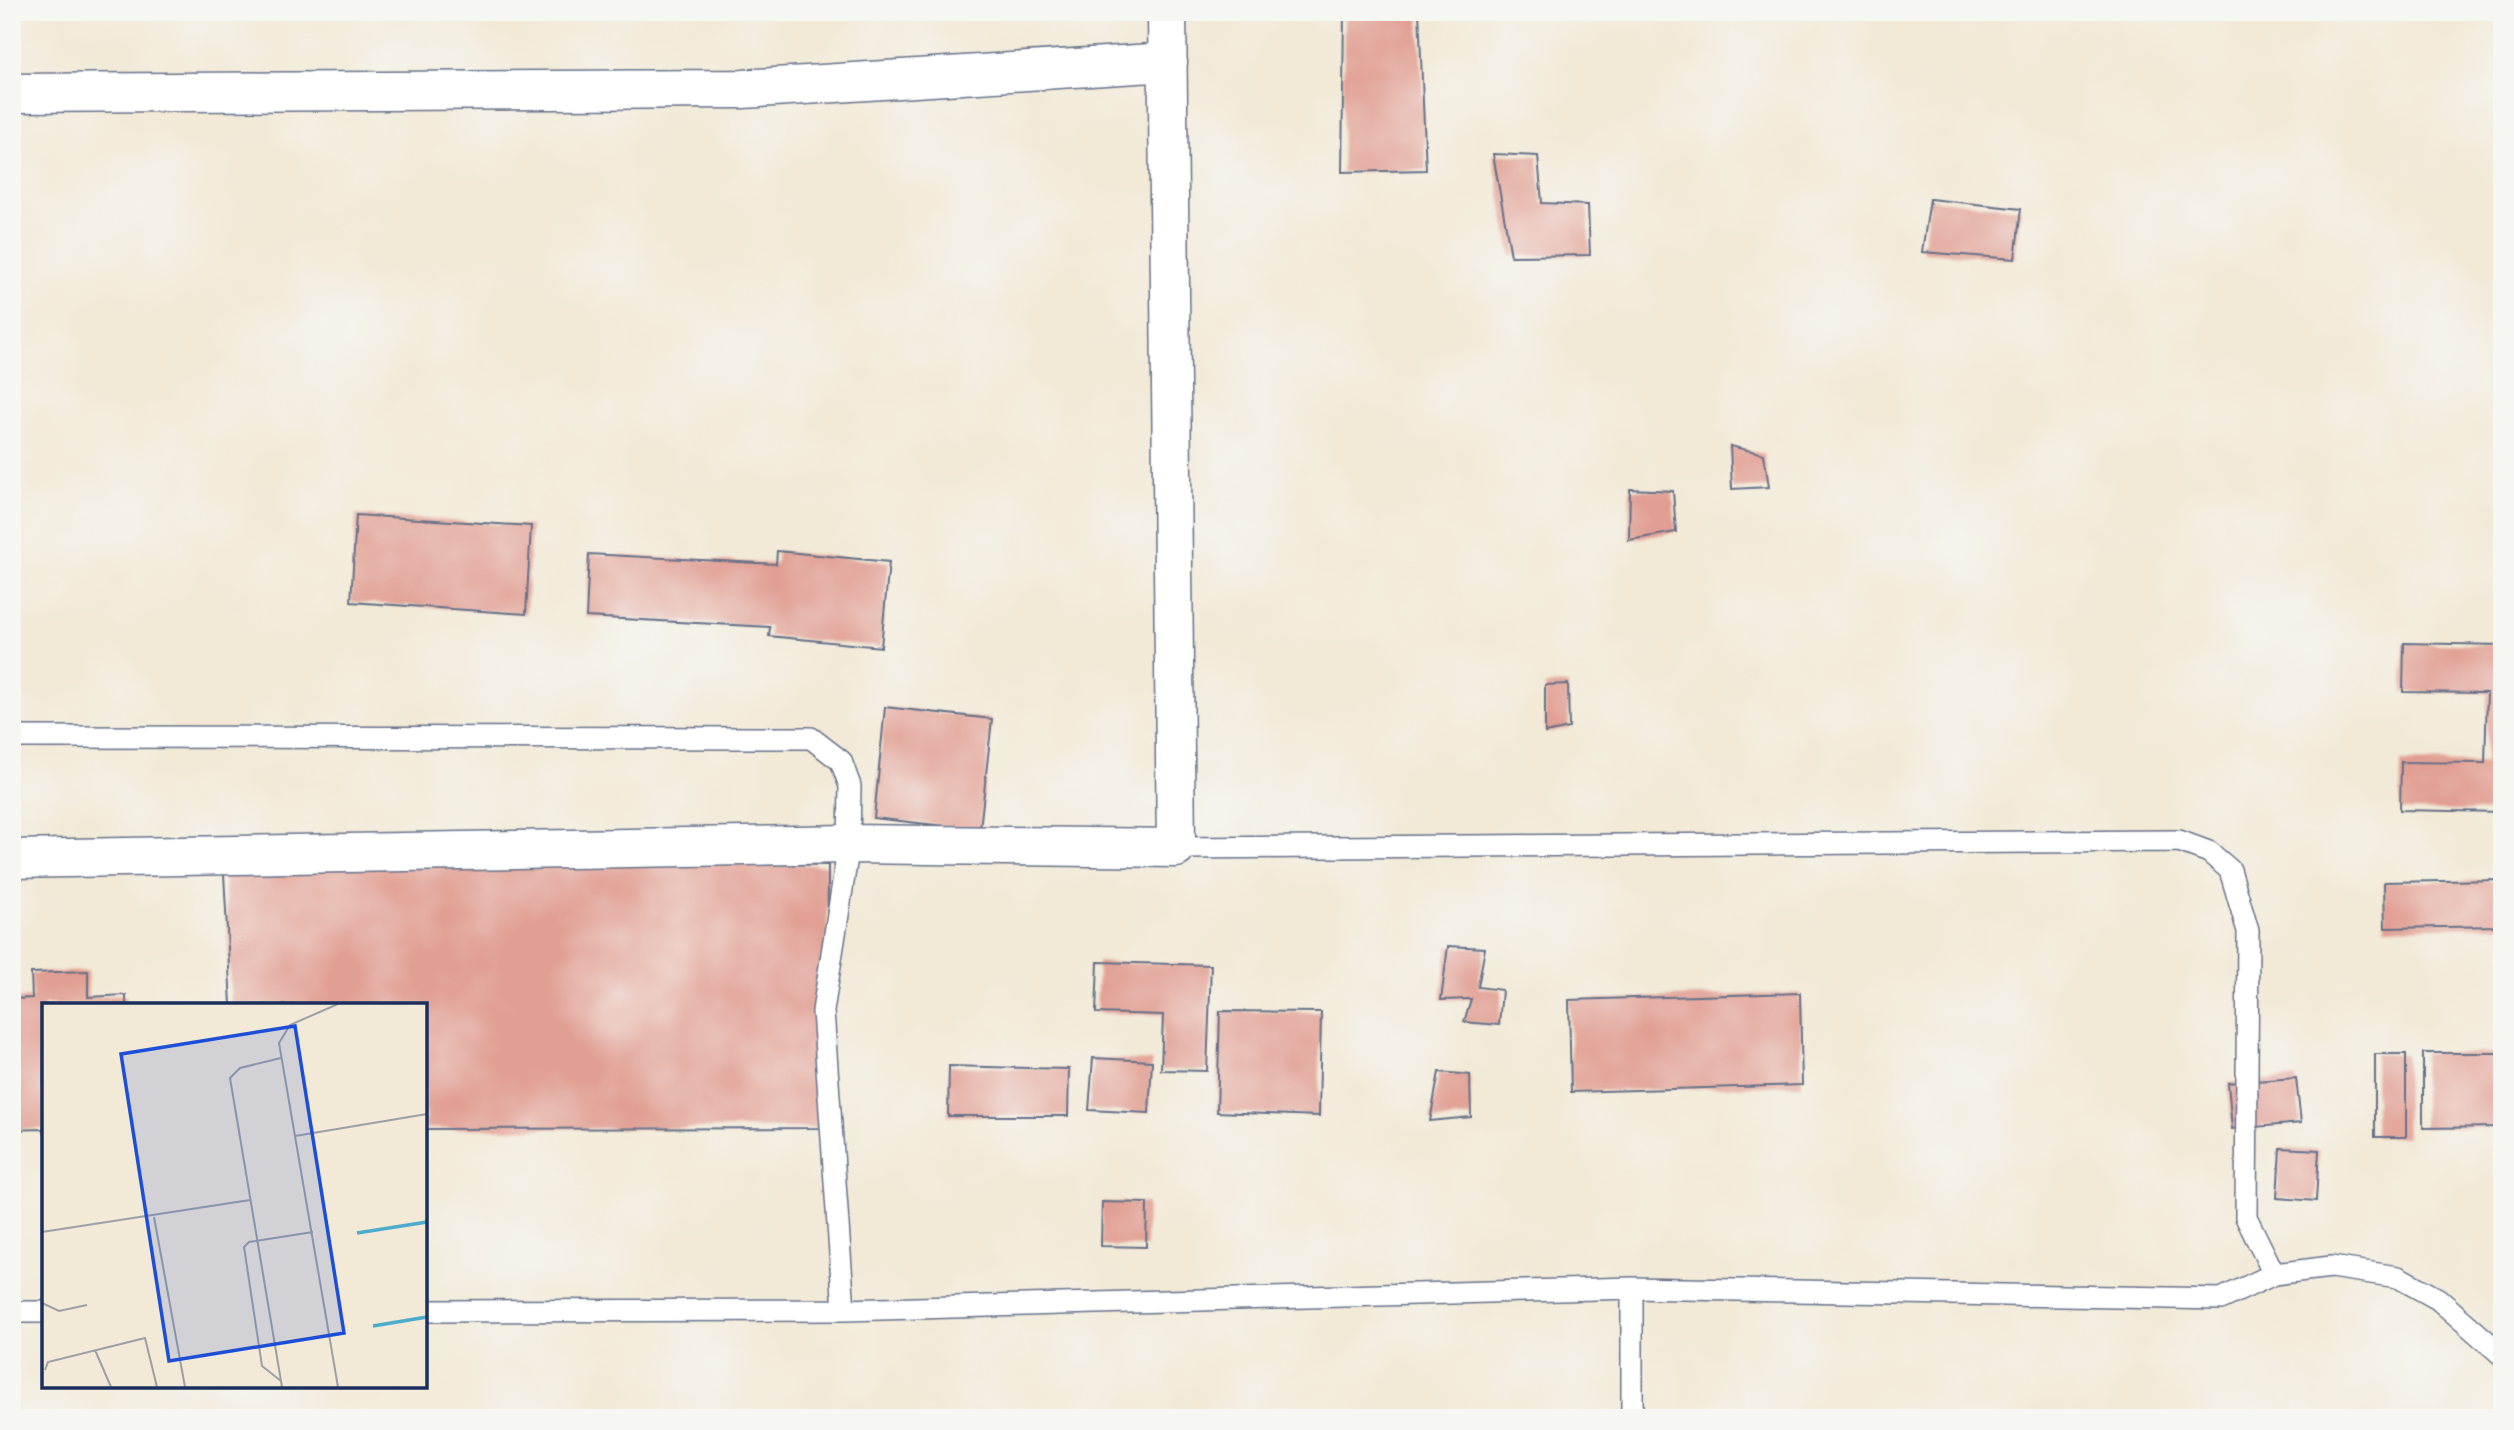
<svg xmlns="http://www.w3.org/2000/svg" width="2514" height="1430" font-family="Sriracha,sans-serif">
<rect width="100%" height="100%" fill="#f6f6f2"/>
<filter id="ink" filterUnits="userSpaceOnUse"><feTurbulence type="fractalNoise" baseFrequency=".0143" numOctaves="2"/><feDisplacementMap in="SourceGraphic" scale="14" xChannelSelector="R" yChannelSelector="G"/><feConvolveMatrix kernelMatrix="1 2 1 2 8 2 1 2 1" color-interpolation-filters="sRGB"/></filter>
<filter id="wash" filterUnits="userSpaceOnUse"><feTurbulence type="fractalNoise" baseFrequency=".00686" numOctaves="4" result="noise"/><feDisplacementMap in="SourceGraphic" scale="28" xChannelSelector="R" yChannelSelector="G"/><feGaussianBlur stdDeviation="1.57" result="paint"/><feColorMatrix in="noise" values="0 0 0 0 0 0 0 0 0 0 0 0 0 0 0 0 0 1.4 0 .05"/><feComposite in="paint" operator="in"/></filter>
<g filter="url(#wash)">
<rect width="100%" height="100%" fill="#f2e9d6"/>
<g id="blocks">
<!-- building -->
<path fill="#e19e92" d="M1344 12H1419L1426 170 1342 172Z
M1493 154 1538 156 1542 203 1588 205 1590 255 1511 256Z
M1930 199 2021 209 2015 259 1922 252Z
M1730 446 1764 454 1769 487 1732 489Z
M1630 489 1673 491 1676 532 1629 540Z
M356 515 531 526 526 614 351 602Z
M777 551 889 562 881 647 769 636 770 627 586 617 589 554 776 564Z
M2404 643 2502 645V812L2400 810 2401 762 2485 763 2487 693 2403 692Z
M1568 684 1569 728 1545 733V685Z
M885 707 992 719 980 830 874 818Z
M223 855 828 865 826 1128 425 1129V1005H231Z
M2502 880V926L2385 928 2384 882Z
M1448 946 1485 948 1478 987 1502 990 1499 1025 1464 1022 1471 999 1441 1000Z
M1098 962 1211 965 1207 1071 1161 1070 1163 1015 1096 1013Z
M88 971V997L126 995V1005H44V1133L42 1129 12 1130V999L32 998 31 973Z
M1800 993 1802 1085 1571 1092 1569 1000Z
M1220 1011 1321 1012 1319 1116 1217 1112Z
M2423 1053H2502V1127L2423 1128Z
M2375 1054H2406V1137H2375Z
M1093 1058 1152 1061 1149 1113 1089 1110Z
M949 1066 1069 1069 1068 1116H948Z
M1439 1072 1470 1075 1471 1117 1430 1121Z
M2296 1078 2301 1123 2232 1129 2228 1083Z
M2280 1148 2319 1150 2316 1201 2277 1198Z
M1102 1202 1147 1203 1146 1247 1101 1246Z"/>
</g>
</g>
<g filter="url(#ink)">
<use href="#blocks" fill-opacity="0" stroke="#667088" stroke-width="2"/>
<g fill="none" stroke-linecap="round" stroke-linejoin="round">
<defs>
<path id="service" d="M12 737 811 738 841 761 850 786 849 844 823 1011 844 1310
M1176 848 2179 841 2209 852 2230 870 2248 931 2246 1217 2274 1274
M1632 1288V1418
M425 1311 844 1310 1632 1288 2221 1299 2274 1274 2331 1267 2398 1277 2438 1299 2502 1355
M12 1312H44"/>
<path id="tertiary" d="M12 93 743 89 1168 62
M12 859 849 844 1176 848 1167 12"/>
</defs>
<!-- service casing -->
<use href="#service" stroke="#667088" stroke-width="24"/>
<!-- tertiary casing -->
<use href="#tertiary" stroke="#667088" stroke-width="41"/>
<!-- service -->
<use href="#service" stroke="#fff" stroke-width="21"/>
<!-- tertiary -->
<use href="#tertiary" stroke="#fff" stroke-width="38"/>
</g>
</g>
<!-- overview -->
<g transform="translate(42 1003)">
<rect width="385" height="385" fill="#f2e9d6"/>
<path fill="none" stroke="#4dabcb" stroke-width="3.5" d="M315 230 385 219M331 323 385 314"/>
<path fill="none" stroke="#9c9fa6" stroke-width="2" d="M239 55 198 65 188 75 240 384M253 133 385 111M112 214 143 384M0 229 208 197M0 300 17 308 45 302M53 347 69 384M3 367 6 359 103 335 115 384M239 378 220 363 202 244 207 239 271 229M296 384 237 40 248 22 296 1"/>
<path fill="#1d4ed8" fill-opacity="0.15" stroke="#1d4ed8" stroke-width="3.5" d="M253 23 302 330 127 358 79 51Z"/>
<rect width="385" height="385" fill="none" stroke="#1b2f5e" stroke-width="3.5"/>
</g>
<!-- margin -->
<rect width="2514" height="1430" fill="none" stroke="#f6f6f2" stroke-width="42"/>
</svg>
